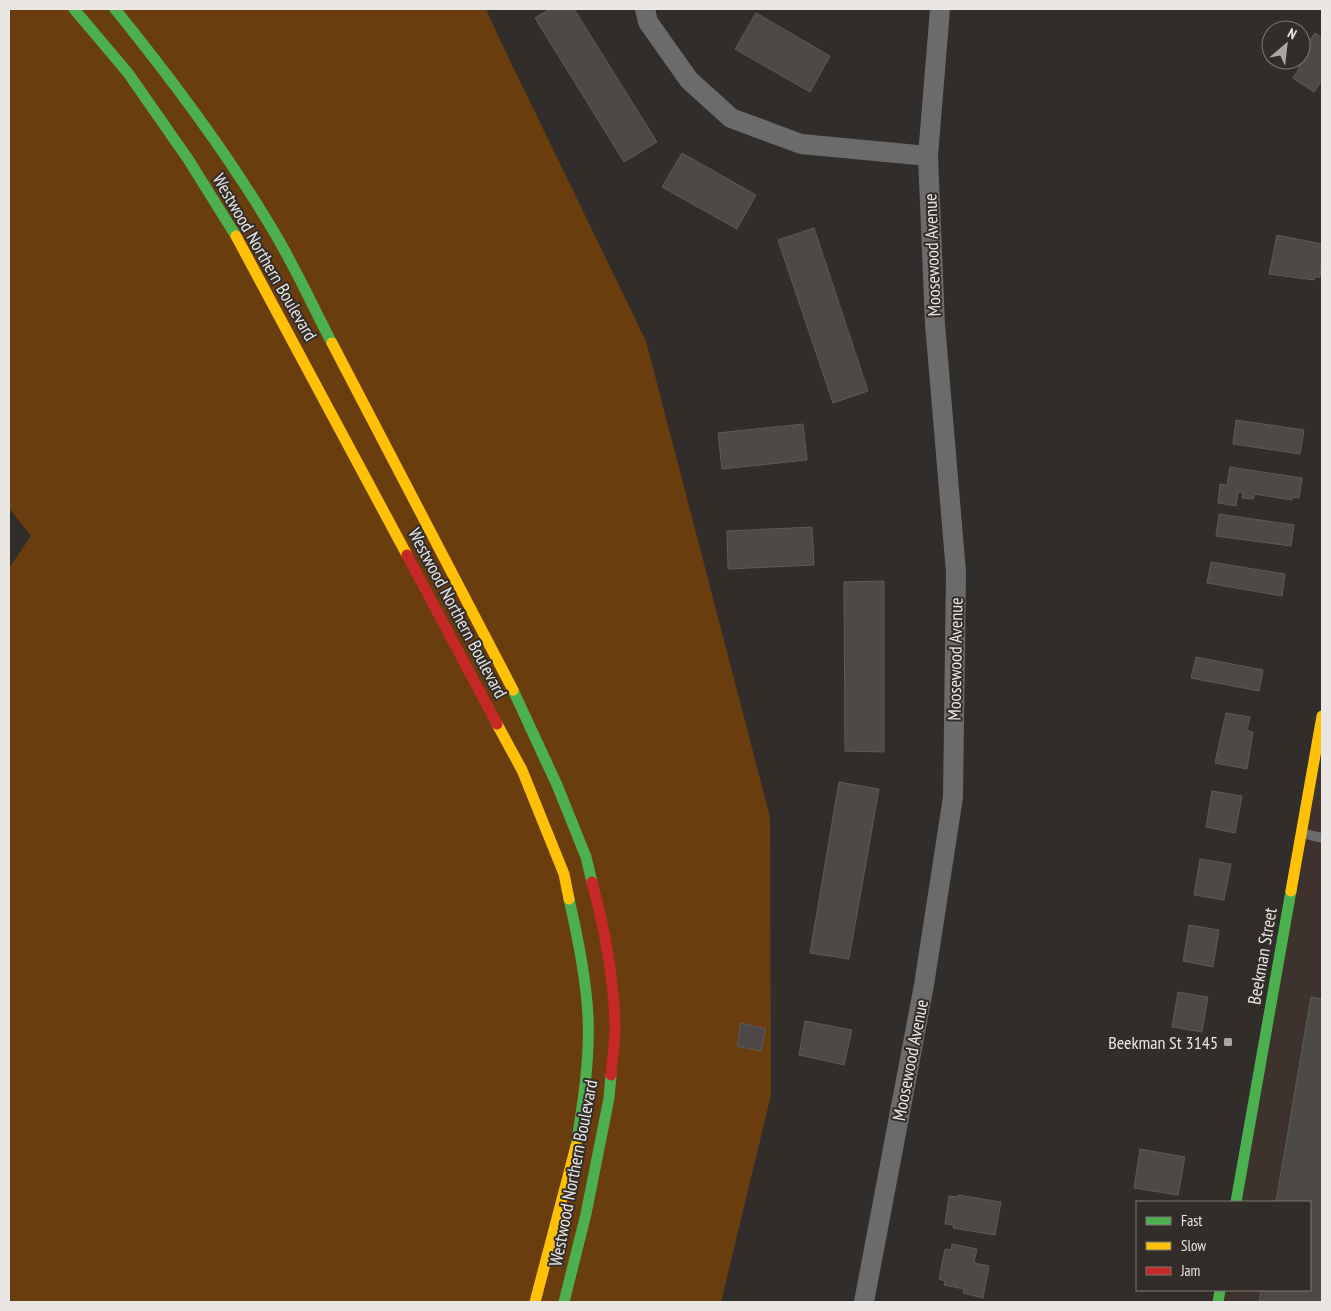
<svg xmlns="http://www.w3.org/2000/svg" width="1331" height="1311" font-family="'PT Sans Narrow',sans-serif">
<rect width="100%" height="100%" fill="#302d2a"/>
<!-- built -->
<path fill="#3d332c" d="M1322 716V1302H1218L1220 1290H1310V1202H1236Z"/>
<!-- green -->
<path fill="#6a3d0f" d="M9 9H486L500 40 646 341 770 817 771 1095 721 1302H9V568L31 536 9 508Z"/>
<!-- building -->
<path fill="#4c4947" stroke="#5d5a58" d="M550 9H574L657 142 624 162 535 18Z
M756 13 830 56 810 92 735 49Z
M1315 33 1322 38V80L1314 92 1293 78 1300 67 1294 64 1297 60H1301V53Z
M682 153 756 195 737 229 662 187Z
M814 228 868 391 833 403 778 240Z
M1277 235 1322 244V260L1320 277H1315L1314 280 1269 274Z
M1236 420 1304 430 1300 454 1233 444Z
M803 424 807 460 722 469 718 433Z
M1230 467 1302 478 1299 498 1292 497V500L1254 494 1253 499 1242 498 1243 492H1238L1236 506 1218 503 1220 484 1227 485Z
M1219 514 1294 525 1291 546 1216 536Z
M812 527 814 565 728 569 727 531Z
M1211 562 1285 574 1282 596 1207 583Z
M884 581V752L845 751 844 582Z
M1196 657 1263 670 1259 691 1191 678Z
M1226 713 1250 717 1247 730 1253 732 1247 769 1215 763Z
M839 782 879 789 849 959 810 953Z
M1212 791 1242 796 1235 833 1206 827Z
M1200 859 1231 864 1224 900 1194 895Z
M1189 925 1219 930 1213 967 1183 961Z
M1178 992 1208 997 1202 1032 1172 1027Z
M1311 997 1322 999V1302H1259L1261 1290H1310V1202H1276Z
M805 1021 852 1030 844 1065 799 1055Z
M741 1023 766 1029 761 1051 737 1046Z
M1140 1149 1185 1157 1178 1195 1134 1188Z
M958 1195 1001 1202 995 1235 953 1228 954 1225 945 1224 949 1196 958 1197Z
M952 1244 977 1249 974 1263 989 1266 983 1298 963 1293 964 1289 944 1285 945 1281 939 1279 945 1249 951 1250Z"/>
<g fill="none" stroke-linecap="round" stroke-linejoin="round">
<!-- lane -->
<path stroke="#6b6b6b" stroke-width="10" d="M1302 833 1322 838"/>
<!-- street -->
<path stroke="#6b6b6b" stroke-width="20" d="M645 9 648 22 689 80 731 118 801 144 928 156
M864 1302 924 985 953 797 956 572 935 324 928 156 940 9"/>
<!-- fast -->
<path stroke="#4caf50" stroke-width="11" d="M74 9 128 73 188 159 236 236
M115 9C170 77 223 147 268 222 292 260 311 303 332 343
M513 690 557 785 586 857 592 882
M569 899C578 938 586 977 588 1016 590 1060 583 1103 576 1146
M1236 1202 1291 891
M564 1302 586 1214 609 1098 611 1075
M1218 1302 1220 1290"/>
<!-- slow -->
<path stroke="#ffc107" stroke-width="11" d="M236 236 407 555
M332 343 513 690
M497 724 522 770 564 874 569 899
M1291 891 1322 716
M535 1302 576 1146"/>
<!-- jam -->
<path stroke="#c62828" stroke-width="11" d="M407 555 497 724
M592 882C605 930 614 979 615 1028 615 1044 612 1060 611 1075"/>
</g>
<!-- markers -->
<rect fill="#a8a5a2" stroke="#322d28" stroke-width="2" x="1223" y="1037" width="10" height="10" rx="2.5"/>
<g text-anchor="middle" dominant-baseline="central" stroke-width="4" stroke-linejoin="round" paint-order="stroke">
<!-- street labels -->
<g font-size="18" fill="#e9e6e3" stroke="#322d28">
<text transform="translate(932 255) rotate(-92)">Moosewood Avenue</text>
<text transform="translate(265 257) rotate(60)">Westwood Northern Boulevard</text>
<text transform="translate(458 613) rotate(62)">Westwood Northern Boulevard</text>
<text transform="translate(955 659) rotate(-89)">Moosewood Avenue</text>
<text transform="translate(1262 956) rotate(-80)">Beekman Street</text>
<text transform="translate(910 1060) rotate(-79)">Moosewood Avenue</text>
<text transform="translate(573 1173) rotate(-79)">Westwood Northern Boulevard</text>
</g>
<!-- poi labels -->
<g font-size="18" fill="#e9e6e3" stroke="#322d28" text-anchor="end">
<text x="1218" y="1042">Beekman St 3145</text>
</g>
</g>
<!-- border -->
<rect width="1331" height="1311" fill="none" stroke="#e9e6e3" stroke-width="20"/>
<!-- legend -->
<rect x="1136" y="1201" width="175" height="90" fill="#322d28" stroke="#7b7773"/>
<rect x="1146" y="1217" width="25" height="8" fill="#4caf50" stroke="#7b7773"/>
<text x="1181" y="1226" font-size="15" fill="#e9e6e3">Fast</text>
<rect x="1146" y="1242" width="25" height="8" fill="#ffc107" stroke="#7b7773"/>
<text x="1181" y="1251" font-size="15" fill="#e9e6e3">Slow</text>
<rect x="1146" y="1267" width="25" height="8" fill="#c62828" stroke="#7b7773"/>
<text x="1181" y="1276" font-size="15" fill="#e9e6e3">Jam</text>
<!-- north arrow -->
<g transform="translate(1286 45) rotate(28)"><circle r="24" fill="#322d28" stroke="#7b7773"/>
<path d="M0-4L9 19L0 12L-9 19Z" fill="#a8a5a2"/>
<text y="-8" font-size="14" font-weight="bold" text-anchor="middle" fill="#e9e6e3">N</text>
</g>
</svg>
